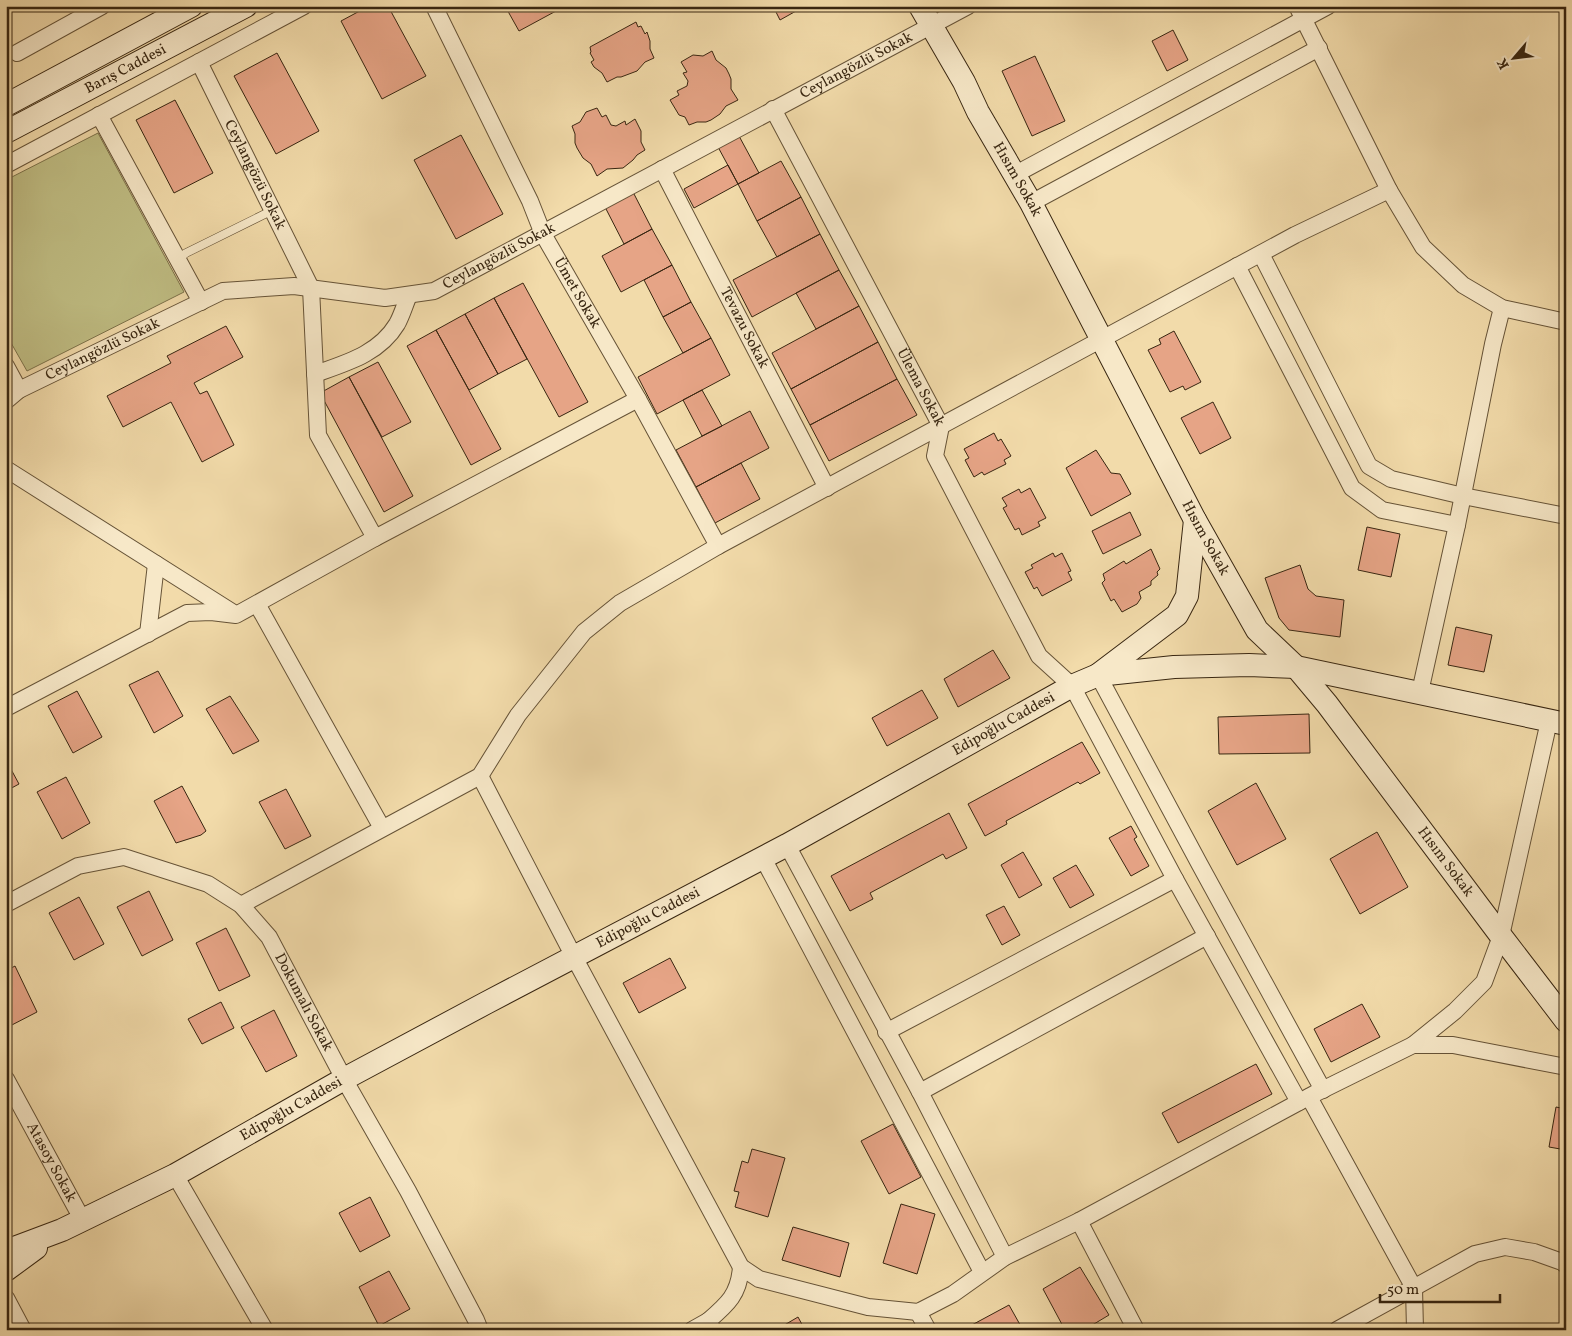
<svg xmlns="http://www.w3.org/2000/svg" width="1572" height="1336" font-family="Vollkorn,serif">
<rect width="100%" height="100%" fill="#f2dbaa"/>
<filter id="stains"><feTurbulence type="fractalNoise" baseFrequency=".004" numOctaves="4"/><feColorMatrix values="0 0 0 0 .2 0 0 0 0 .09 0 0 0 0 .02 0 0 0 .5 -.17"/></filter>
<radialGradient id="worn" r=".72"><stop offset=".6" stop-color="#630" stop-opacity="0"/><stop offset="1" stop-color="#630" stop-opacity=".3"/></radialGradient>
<!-- green -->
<path fill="#c0be84" stroke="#7c724a" d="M98 133 184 292 27 371 6 334V180Z"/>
<!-- building -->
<path fill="#e6a486" stroke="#382611" d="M369 6H388L426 76 382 99 341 21Z
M505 6H554L556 11 519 31Z
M773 6H805L780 20Z
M636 22 638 27 641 26 645 34 647 32 650 41V49L654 58 645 62 637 71 621 77H617L607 82 602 73 594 67 591 62 594 60 590 53 591 52 590 47Z
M1173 30 1188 60 1167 71 1152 41Z
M712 51 716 60 726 68 729 74 731 79V89L738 100 726 106 720 114 711 120 706 122H697L689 125 685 117 679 115 670 100 679 95 677 91 687 86 688 81 683 73 687 72 681 62 693 55 703 56Z
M277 53 319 131 276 154 234 76Z
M1035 56 1065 121 1032 136 1002 71Z
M175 100 213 173 174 193 136 120Z
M597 108 602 117 606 115 611 125 616 126 625 121 626 125 635 119 641 131V142L645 150 637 155 633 160 623 168 607 169 597 176 591 164 583 158 577 148 575 143V134L572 126 580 122 586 112Z
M461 135 503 214 456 239 414 160Z
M739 136 759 173 738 184 718 147Z
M781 161 801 197 757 221 738 184Z
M728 165 738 184 694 208 684 189Z
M633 192 652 229 624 244 605 207Z
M801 197 820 234 777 257 757 221Z
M652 229 672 265 621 292 602 256Z
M820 234 839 270 752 317 733 280Z
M672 265 691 302 663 317 644 280Z
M839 270 859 306 816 329 796 293Z
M523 283 588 402 559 417 494 298Z
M494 298 527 359 498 374 465 314Z
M691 302 711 338 683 353 663 317Z
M859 306 878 342 791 389 772 353Z
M465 314 498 374 469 390 436 330Z
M226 326 243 357 194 383 200 394 207 391 234 445 202 462 171 402 123 427 107 396 171 363 167 356Z
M436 330 501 449 471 465 407 346Z
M1174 331 1201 382 1185 390 1183 386 1170 392 1148 350 1161 344 1159 339Z
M711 338 730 375 657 414 638 377Z
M878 342 897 379 810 425 791 389Z
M378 362 411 422 382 437 349 377Z
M349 377 413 496 384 512 320 393Z
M897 379 917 415 829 461 810 425Z
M702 390 722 426 702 436 683 400Z
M1213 402 1231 438 1200 454 1181 418Z
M750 411 769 448 696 487 676 450Z
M994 433 998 441 1001 439 1011 456 1004 460 1006 464 984 475 982 472 974 477 965 460 969 458 964 449Z
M1096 450 1111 473 1120 474 1131 494 1091 516 1066 468Z
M741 463 760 499 715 523 696 487Z
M1030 488 1046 518 1038 522 1040 526 1022 535 1019 528 1015 530 1003 508 1007 506 1002 498 1019 489 1021 493Z
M1130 512 1141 535 1103 554 1092 531Z
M1367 527 1400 534 1391 577 1358 570Z
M1151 549 1160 569 1157 572 1158 575 1151 581V585L1139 592 1141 598 1137 604 1122 612 1114 599 1111 601 1102 583 1105 580 1103 574 1124 561 1126 564Z
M1053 553 1055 557 1062 553 1071 571 1068 572 1072 580 1042 596 1037 587 1034 589 1025 572 1033 568 1031 565Z
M1300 565 1308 589 1316 596 1344 600 1340 637 1289 630 1279 618 1265 578Z
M1456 627 1492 635 1484 672 1448 665Z
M993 650 1010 678 958 707 944 679Z
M158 671 183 716 154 733 129 685Z
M922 690 938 718 887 746 872 718Z
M77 691 102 737 73 753 48 706Z
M230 696 259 741 233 754 206 709Z
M1309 714 1310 753 1219 754 1218 717Z
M1082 742 1100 773 1080 784 1078 782 1006 821 1007 824 985 836 968 804Z
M6 760 19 784 6 791Z
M66 777 90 823 62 839 37 792Z
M1256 783 1286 839 1237 865 1208 811Z
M182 786 206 831 201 835 176 843 154 801Z
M286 789 311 836 285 849 259 802Z
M949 813 967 848 946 859 943 854 870 893 873 899 850 911 831 876Z
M1131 826 1137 837 1134 839 1149 866 1131 876 1109 838Z
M1377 832 1408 887 1360 914 1330 859Z
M1023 852 1042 885 1019 898 1001 865Z
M1076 865 1094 895 1070 908 1053 878Z
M149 891 173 940 142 956 117 907Z
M79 897 104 944 74 960 49 913Z
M1004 906 1020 935 1002 945 986 915Z
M226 928 250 976 219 991 196 943Z
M670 958 686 988 639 1013 623 983Z
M15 966 37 1012 6 1028V971Z
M221 1002 234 1028 202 1044 188 1019Z
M1362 1004 1380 1037 1331 1062 1314 1029Z
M274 1010 297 1056 266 1072 241 1027Z
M1256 1064 1272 1094 1178 1143 1162 1113Z
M1556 1107 1566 1109V1150L1549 1147Z
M893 1124 921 1177 889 1194 861 1141Z
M752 1149 785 1158 768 1217 735 1207 739 1192 734 1191 742 1161 748 1163Z
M370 1197 390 1236 360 1252 339 1213Z
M901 1204 935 1214 917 1274 883 1263Z
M793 1227 849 1243 840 1277 782 1260Z
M1080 1267 1109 1315 1084 1330H1065L1043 1289Z
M389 1271 410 1309 379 1326 359 1287Z
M1009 1305 1023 1330H972L970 1326Z
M798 1317 805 1330H776Z"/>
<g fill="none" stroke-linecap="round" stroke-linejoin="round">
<defs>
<path id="lane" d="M178 259 186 253 273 210"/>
<g id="street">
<path id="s1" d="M434 6 530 201 543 234 638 399 718 546"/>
<path d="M1297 6 1389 190 1423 247 1463 285 1502 308 1566 322"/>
<path d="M17 53 102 6"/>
<path id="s2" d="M199 62 311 288 318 435 375 538 638 399"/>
<path id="s3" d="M773 109 941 426 935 456 1039 656 1072 686 1175 879 1299 1102"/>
<path d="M99 115 201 302"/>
<path d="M6 165 304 6"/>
<path id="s4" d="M662 169 827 488"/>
<path d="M1014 175 1328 6"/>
<path d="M1031 203 1319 48"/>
<path d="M1261 254 1369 466 1391 479 1463 496 1566 516"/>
<path d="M1237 266 1352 488 1382 510 1457 525"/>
<path d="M6 366 19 390"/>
<path d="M315 374C346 363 379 354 397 324 402 315 405 304 409 295"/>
<path id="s5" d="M6 401 19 390 223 291 294 286 385 298 434 291 968 6"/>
<path d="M6 469 232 612"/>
<path d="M257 604 382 828"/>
<path d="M148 634 156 564"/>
<path d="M1098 675 1200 865 1323 1090"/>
<path d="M1420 692 1457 525 1493 344 1502 308"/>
<path d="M6 708 187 613 211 612 236 615 375 538"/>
<path d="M480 776 574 957 741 1267 759 1279 868 1307 918 1312 953 1294 1005 1257 1079 1221 1314 1094 1413 1045H1453L1566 1067"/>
<path d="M787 845 920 1092 1005 1257"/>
<path d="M763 858 982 1272"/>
<path id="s6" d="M6 904 78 866 124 857 208 884 241 905 269 937 344 1079 408 1191 476 1320 480 1330"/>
<path d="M241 905 480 776 518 715 584 632 620 603 718 546 1295 235 1389 190"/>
<path d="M886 1032 1175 879"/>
<path d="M1413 1045 1455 1011 1484 982 1501 936 1549 721"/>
<path id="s7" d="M6 1079 82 1219"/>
<path d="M920 1092 1207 936"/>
<path d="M1309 1097 1414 1288 1415 1330"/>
<path d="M175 1175 265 1330"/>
<path d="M1079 1221 1136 1330"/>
<path d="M6 1298 23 1330"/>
<path d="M918 1312 928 1330"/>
<path d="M692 1330 708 1321"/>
<path d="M713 1330 708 1321C728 1304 739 1294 741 1267"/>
<path d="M1337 1330 1475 1254 1505 1247 1534 1252 1562 1262 1566 1265"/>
</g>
<g id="secondary">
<path id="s8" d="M920 6 964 82 978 112 1031 203 1195 520 1257 630 1296 667 1327 704 1501 936 1566 1021"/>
<path d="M6 105 191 6"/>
<path id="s9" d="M6 132 246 6"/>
<path d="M1099 674 1177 615 1187 596 1195 520"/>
<path id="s10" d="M6 1251 62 1230 175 1175 344 1079 486 1003 787 845 1072 686 1098 675 1174 667 1249 665 1296 667 1566 724"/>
<path d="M6 1270 36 1248"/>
</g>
</defs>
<!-- lane casing -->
<use href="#lane" stroke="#665337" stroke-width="9"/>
<!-- street casing -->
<use href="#street" stroke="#665337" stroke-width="18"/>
<!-- secondary casing -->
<use href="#secondary" stroke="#382611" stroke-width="24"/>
<!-- lane -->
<use href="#lane" stroke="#f7e8c8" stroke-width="8"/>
<!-- street -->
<use href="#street" stroke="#f7e8c8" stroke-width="16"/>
<!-- secondary -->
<use href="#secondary" stroke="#f7e8c8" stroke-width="22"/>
</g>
<g text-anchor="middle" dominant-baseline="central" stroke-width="4" stroke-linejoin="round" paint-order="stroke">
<!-- street labels -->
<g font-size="15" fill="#382611" stroke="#f7e8c8">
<text stroke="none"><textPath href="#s5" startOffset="935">Ceylangözlü Sokak</textPath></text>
<text stroke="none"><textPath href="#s9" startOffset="135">Barış Caddesi</textPath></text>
<text stroke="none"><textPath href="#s2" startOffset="126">Ceylangözü Sokak</textPath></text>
<text stroke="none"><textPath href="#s8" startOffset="199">Hısım Sokak</textPath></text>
<text stroke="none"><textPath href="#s5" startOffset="530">Ceylangözlü Sokak</textPath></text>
<text stroke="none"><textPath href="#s1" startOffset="321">Ümet Sokak</textPath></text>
<text stroke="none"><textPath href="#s4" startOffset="179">Tevazu Sokak</textPath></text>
<text stroke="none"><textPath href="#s5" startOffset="110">Ceylangözlü Sokak</textPath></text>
<text stroke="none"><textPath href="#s3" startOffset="315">Ülema Sokak</textPath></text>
<text stroke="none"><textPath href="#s8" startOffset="604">Hısım Sokak</textPath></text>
<text stroke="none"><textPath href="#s10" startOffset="1129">Edipoğlu Caddesi</textPath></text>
<text stroke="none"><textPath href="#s8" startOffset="1009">Hısım Sokak</textPath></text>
<text stroke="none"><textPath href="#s10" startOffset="724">Edipoğlu Caddesi</textPath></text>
<text stroke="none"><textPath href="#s6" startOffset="372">Dokumalı Sokak</textPath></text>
<text stroke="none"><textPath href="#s10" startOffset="319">Edipoğlu Caddesi</textPath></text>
<text stroke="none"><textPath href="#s7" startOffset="95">Atasoy Sokak</textPath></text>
</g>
</g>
<!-- margin -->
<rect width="1572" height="1336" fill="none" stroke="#f2dbaa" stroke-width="25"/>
<rect x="8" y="8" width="1557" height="1321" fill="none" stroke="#382611" stroke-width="2.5"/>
<rect x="12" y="12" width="1547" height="1311" fill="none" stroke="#382611"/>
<!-- north arrow -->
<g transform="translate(1514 58) rotate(242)" stroke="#f7e8c8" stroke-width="4" paint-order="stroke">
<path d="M0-4L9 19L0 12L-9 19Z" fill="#382611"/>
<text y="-8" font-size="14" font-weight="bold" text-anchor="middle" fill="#382611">K</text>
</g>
<!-- scale -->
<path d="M1380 1294v8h120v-8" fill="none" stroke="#382611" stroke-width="2.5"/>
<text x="1387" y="1294" font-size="15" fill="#382611" stroke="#f7e8c8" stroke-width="4" paint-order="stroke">50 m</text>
<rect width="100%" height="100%" filter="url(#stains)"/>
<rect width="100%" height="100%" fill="url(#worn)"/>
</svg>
